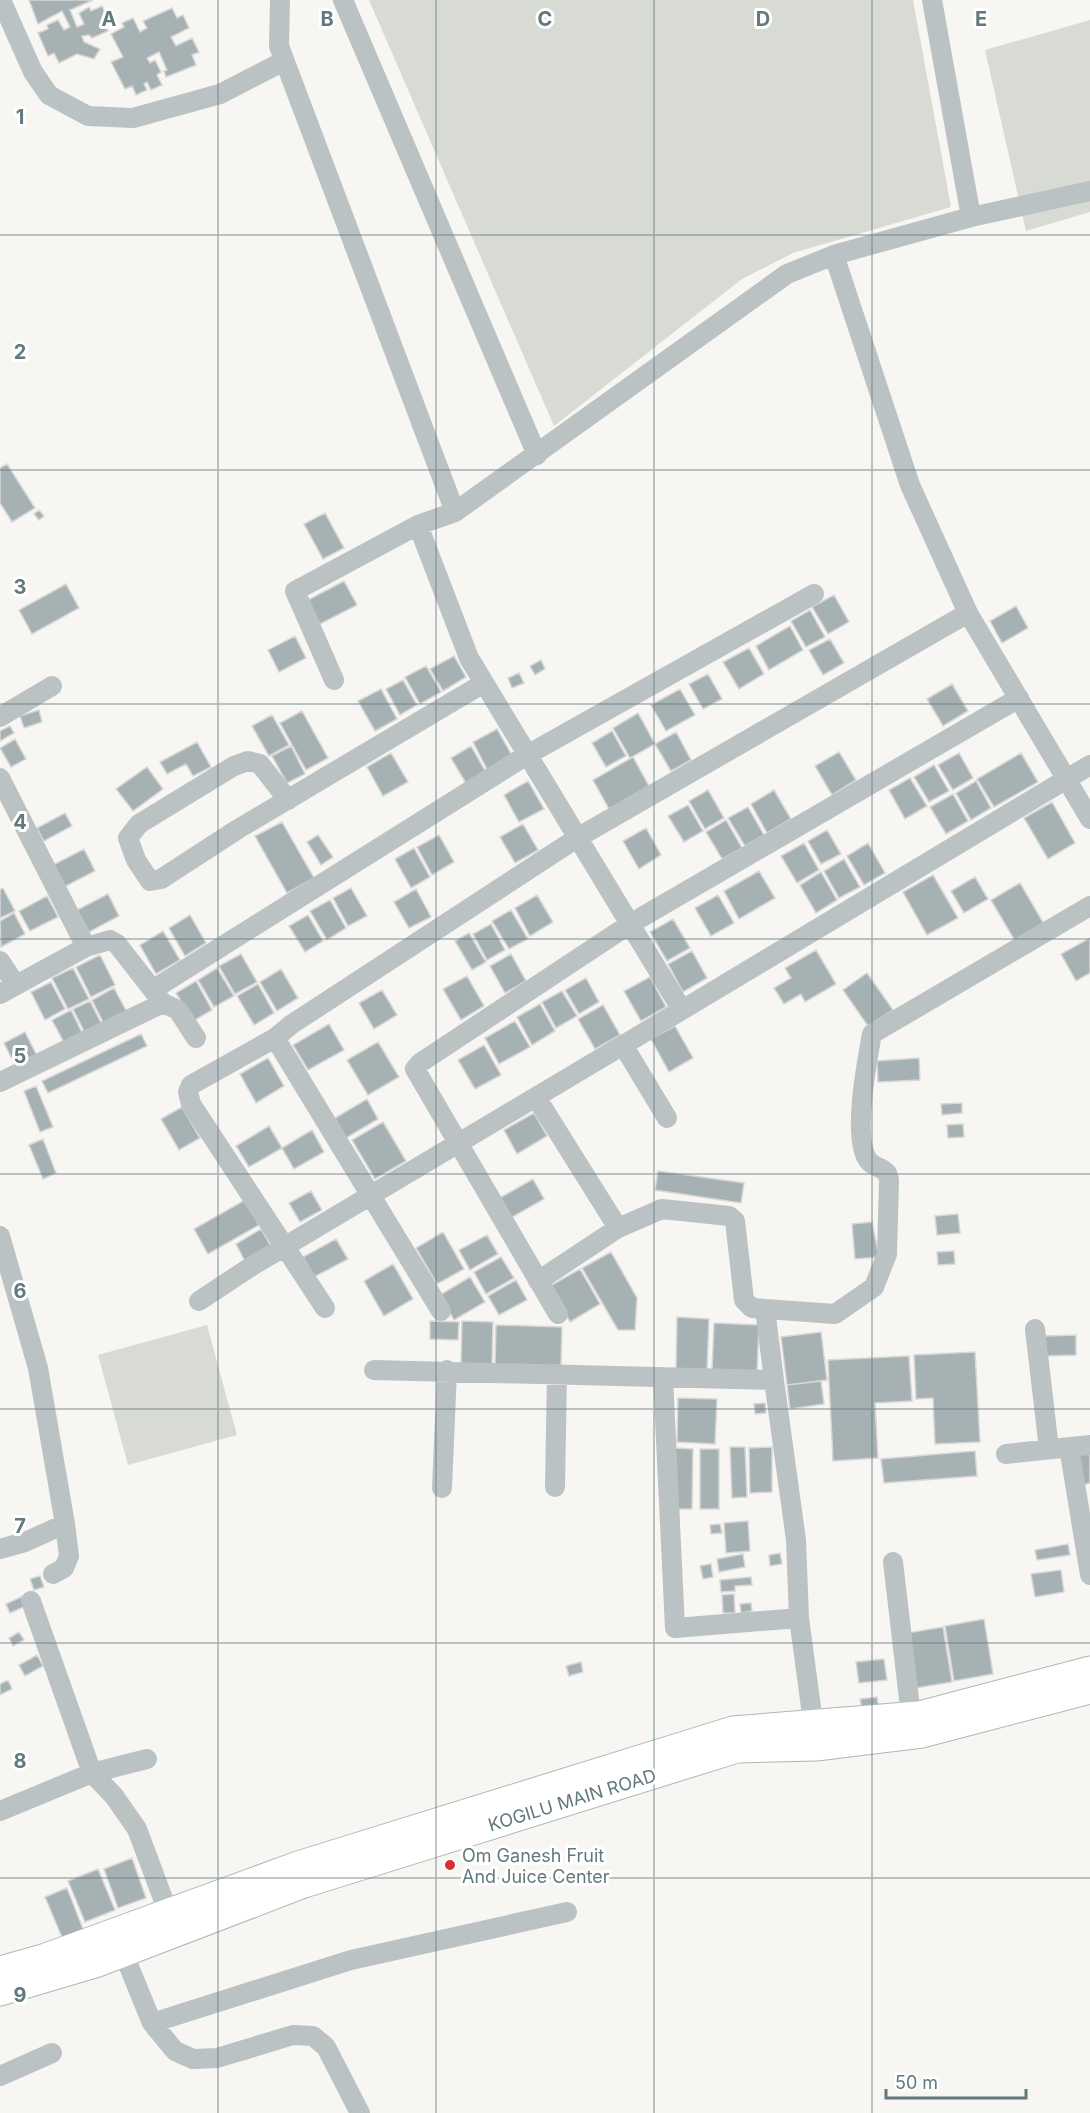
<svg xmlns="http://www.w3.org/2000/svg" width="1090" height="2113" font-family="Inter,sans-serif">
<rect width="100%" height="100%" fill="#f7f6f3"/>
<!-- green -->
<path fill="#d8dbd3" d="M369 0H913L951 207 793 253 742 279 554 426Z
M1090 20V212L1026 231 985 50Z
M207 1325 237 1435 128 1465 98 1355Z"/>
<!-- building -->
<path fill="#a6b1b4" stroke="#d8d7d6" stroke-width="1.5" d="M29 0H93L70 10 77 27 84 24 79 13 89 7 91 11 102 6 107 16 101 20 108 31 92 38 89 35 82 36 84 42 100 49 94 59 77 54 59 63 54 53 48 56 38 33 48 29 47 25 58 20 64 30 70 27 62 11 38 24Z
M172 8 177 18 183 15 189 28 171 37 176 46 192 38 199 52 192 55 196 65 166 77 164 71 167 70 159 52 147 58 150 63 155 60 161 72 157 75 162 85 151 90 147 82 144 84 147 90 136 95 132 86 125 89 111 62 123 57 111 34 124 27 122 23 133 18 140 32 147 28 143 21Z
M7 464 35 508 12 522 0 503V468Z
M39 510 44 516 39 520 34 514Z
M325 513 344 548 323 559 304 524Z
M344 581 357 605 320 624 308 600Z
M66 584 79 608 32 634 19 610Z
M834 595 849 622 828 634 812 607Z
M1016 606 1028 628 1002 643 990 621Z
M810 610 825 637 806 647 791 621Z
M790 626 803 650 769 670 756 646Z
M295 636 306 658 279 672 268 650Z
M830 639 844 663 823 675 809 650Z
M749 648 764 674 739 689 723 662Z
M454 656 466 677 443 691 430 669Z
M541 660 545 669 535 675 530 666Z
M426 666 441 692 420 704 405 677Z
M519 673 524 683 512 688 508 678Z
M708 674 722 699 703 709 689 684Z
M403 680 417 705 400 715 386 689Z
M952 684 968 711 943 726 927 699Z
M381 689 397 719 375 731 358 701Z
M680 689 695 715 666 731 651 705Z
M39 710 42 722 24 728 20 716Z
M302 711 328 758 306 770 280 723Z
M638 713 655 744 630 758 613 728Z
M272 715 289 745 269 756 252 726Z
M10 726 14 733 0 741V731Z
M497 729 514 759 489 773 473 742Z
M612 731 626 756 606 767 592 743Z
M676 732 691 760 671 771 655 744Z
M15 739 26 759 11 767 0 748Z
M197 742 211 767 193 776 186 764 167 774 160 762Z
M291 746 305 774 287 783 272 756Z
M471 746 487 774 467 785 451 758Z
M839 752 856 780 832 795 815 766Z
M391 753 408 782 383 796 367 767Z
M959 753 973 778 953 790 938 765Z
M1021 753 1038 782 994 807 977 779Z
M633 757 649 786 609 809 593 780Z
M934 765 949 791 929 802 914 777Z
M147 767 163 789 133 811 116 789Z
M910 778 927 806 905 819 889 790Z
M528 781 544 809 519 822 504 795Z
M976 781 991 808 971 820 956 793Z
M708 790 724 818 705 829 689 801Z
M774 790 791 819 767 833 751 804Z
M953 794 968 821 946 834 930 807Z
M1052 802 1075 843 1048 859 1024 818Z
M688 805 703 831 684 842 668 816Z
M748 807 764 835 745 846 728 818Z
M65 813 72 826 44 841 37 828Z
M726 820 742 848 722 859 706 832Z
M282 822 314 878 287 893 255 836Z
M523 824 538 850 515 863 500 837Z
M646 828 661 855 639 869 623 841Z
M827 830 841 854 821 864 808 841Z
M318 835 333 857 321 865 307 842Z
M439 835 454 862 432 875 417 847Z
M804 843 819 870 797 883 781 856Z
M868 843 885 873 864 885 847 856Z
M414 848 430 877 411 888 395 859Z
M84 849 95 871 64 887 53 865Z
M844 859 860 887 839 898 824 871Z
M759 871 775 898 739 919 724 891Z
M821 872 837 900 816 913 800 885Z
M933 875 958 918 927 935 903 892Z
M975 877 988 899 964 913 951 891Z
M1020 883 1044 924 1015 941 991 900Z
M3 888 15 911 0 918V890Z
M351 888 367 916 348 926 333 898Z
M416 889 431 917 409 928 394 902Z
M108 894 119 916 89 932 77 910Z
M537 895 553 922 530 936 515 908Z
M718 895 734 923 711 936 695 908Z
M47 896 58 917 30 931 19 911Z
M330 900 346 928 327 940 310 911Z
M511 910 528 939 509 949 492 921Z
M14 913 25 934 1 947 0 921Z
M190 915 206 943 185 956 169 928Z
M308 915 323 941 305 952 289 926Z
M673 919 690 948 667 961 650 932Z
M491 924 505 950 487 960 473 934Z
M163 931 180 960 156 974 140 945Z
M469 933 486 962 472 970 455 941Z
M1090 938V973L1076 981 1061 954Z
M816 950 836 984 805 1002 801 994 784 1004 774 988 791 978 785 968Z
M692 951 707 978 683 992 668 964Z
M241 954 257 982 235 994 219 966Z
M511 954 526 981 505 993 490 966Z
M100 955 115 985 91 997 76 967Z
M73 968 89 999 68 1009 52 978Z
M217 968 234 996 214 1007 198 980Z
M281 969 298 998 277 1011 260 982Z
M867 973 893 1010 868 1026 843 990Z
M467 976 484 1006 461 1020 443 989Z
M650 977 666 1007 641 1021 624 991Z
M586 978 599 1002 579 1014 565 990Z
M196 981 212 1010 193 1021 176 993Z
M51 982 65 1009 45 1020 31 992Z
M258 984 274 1013 254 1025 237 996Z
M114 988 129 1016 106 1028 92 1000Z
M382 990 397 1015 374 1029 359 1003Z
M562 991 577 1016 556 1028 542 1002Z
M90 1001 104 1029 87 1037 73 1009Z
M540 1004 555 1031 532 1045 517 1017Z
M603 1005 620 1035 595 1049 578 1019Z
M71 1010 84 1037 66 1046 52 1020Z
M515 1021 530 1047 499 1064 485 1038Z
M329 1024 344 1050 308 1070 293 1045Z
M675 1026 693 1058 669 1072 651 1039Z
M25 1032 39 1060 18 1071 4 1043Z
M141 1034 147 1046 48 1093 42 1081Z
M378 1042 399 1077 368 1095 347 1060Z
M484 1045 501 1075 475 1089 458 1060Z
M268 1058 284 1086 256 1103 240 1074Z
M919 1058 920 1080 878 1082 877 1061Z
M36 1086 53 1127 40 1132 24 1091Z
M367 1099 378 1119 346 1138 335 1118Z
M962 1103V1113L942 1115 941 1104Z
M182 1107 200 1138 179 1150 161 1119Z
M534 1113 547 1136 517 1154 504 1130Z
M383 1122 406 1161 375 1179 352 1140Z
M963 1124 964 1137 948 1138 947 1125Z
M269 1126 282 1148 249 1167 236 1146Z
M312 1130 324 1152 294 1169 282 1148Z
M43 1139 56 1173 43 1179 29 1145Z
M658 1171 744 1183 741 1203 655 1190Z
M533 1179 544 1199 509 1219 498 1199Z
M311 1191 322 1210 300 1222 289 1203Z
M245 1200 259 1225 208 1254 194 1229Z
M958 1214 960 1233 937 1235 935 1216Z
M872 1222 879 1257 855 1259 852 1224Z
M261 1229 271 1246 245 1261 236 1244Z
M443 1232 464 1269 437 1284 416 1248Z
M487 1235 498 1254 470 1270 459 1250Z
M336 1239 348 1259 314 1277 303 1257Z
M954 1251 955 1264 938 1265 937 1252Z
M611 1252 637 1298 635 1330H618L582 1268Z
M501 1257 514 1278 486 1294 474 1272Z
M393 1264 413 1299 384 1316 364 1281Z
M580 1269 600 1304 570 1322 550 1286Z
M470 1277 485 1302 454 1320 440 1295Z
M516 1280 527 1300 499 1315 488 1296Z
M677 1317 709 1319 707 1371 676 1370Z
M430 1321 459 1322 458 1340 430 1339Z
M462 1321 493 1322 492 1365 461 1364Z
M714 1323 759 1325 757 1372 712 1370Z
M496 1325 562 1327 561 1366 495 1365Z
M821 1332 827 1380 787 1385 781 1337Z
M1076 1335V1355L1046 1356 1045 1336Z
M975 1352 980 1442 935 1444 933 1398 916 1399 914 1355Z
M909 1356 912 1401 875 1403 878 1458 833 1461 828 1360Z
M821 1381 824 1404 790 1409 787 1385Z
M678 1398 717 1399 715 1444 677 1442Z
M765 1403 766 1413 755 1414 754 1404Z
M730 1447H745L747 1497 732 1498Z
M772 1447V1492L750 1493 749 1448Z
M674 1448 693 1449 692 1509H672Z
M700 1449H719V1509H700Z
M1090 1450V1483L1082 1485 1076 1453Z
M975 1451 977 1476 884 1483 881 1459Z
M748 1521 750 1551 726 1553 724 1523Z
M720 1524 722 1533 711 1534 710 1525Z
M1068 1544 1070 1555 1037 1560 1035 1550Z
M780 1553 782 1564 770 1566 769 1555Z
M743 1554 745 1567 719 1572 717 1559Z
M711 1564 713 1577 703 1579 700 1566Z
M1061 1570 1064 1592 1035 1597 1031 1574Z
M40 1576 44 1587 34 1590 30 1579Z
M751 1577 752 1585 735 1586V1591L721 1592 720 1580Z
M734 1594 735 1613H723L722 1595Z
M23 1596 28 1605 10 1613 6 1604Z
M751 1603 752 1611 741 1613 740 1604Z
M984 1619 993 1674 954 1681 945 1626Z
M943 1627 952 1682 916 1688 907 1633Z
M19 1632 24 1640 13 1646 9 1638Z
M37 1655 43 1666 25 1676 19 1665Z
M884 1659 887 1680 859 1683 856 1662Z
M581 1662 583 1672 569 1676 566 1666Z
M8 1680 12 1689 0 1695V1684Z
M877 1697 879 1708 862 1710 860 1699Z
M132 1858 146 1898 118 1908 104 1869Z
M98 1869 115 1910 85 1922 68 1881Z
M67 1888 85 1934 64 1942 45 1897Z"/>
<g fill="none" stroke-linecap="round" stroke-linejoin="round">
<defs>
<path id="secondary" d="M0 1970 43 1958 298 1865 733 1730 919 1715 1090 1670
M0 1992 98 1963 304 1884 737 1749 816 1747 922 1734 1090 1690"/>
</defs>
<!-- secondary casing -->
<use href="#secondary" stroke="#adb6b8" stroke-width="29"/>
<!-- minor -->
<path stroke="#bbc2c3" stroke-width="20" d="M1 0 33 72 49 95 88 116 133 118 220 94 284 61
M280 0 279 46 455 512
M343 0 537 455
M932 0 971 217
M1090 191 971 217 834 255 787 274 455 512 418 525 469 658 682 1010 1090 765
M834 255 910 485 968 613
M334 680 295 591 418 525
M0 717 52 686
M0 778 86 947
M288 800 260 764 248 761 234 766 139 824 128 838 136 860 150 881 161 879 238 829 484 683
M0 961 16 985
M154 989 527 755 814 594
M0 994 86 947 110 940 117 944 163 1003 178 1010 196 1038
M275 1038 441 1311
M623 1045 667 1118
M0 1082 163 1003
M536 1097 618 1228
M0 1236 38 1368 65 1524 69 1556 64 1568 53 1574
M538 1281 618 1228 662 1209 729 1216 735 1221 744 1300 752 1308 835 1314 874 1287 887 1254 889 1180 887 1173C881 1167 873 1167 868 1160 852 1138 867 1061 872 1034L1090 906
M199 1301 252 1266 682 1010
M325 1308 191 1104 188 1092 191 1085 275 1038 292 1024 577 838 968 613 1090 819
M765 1309 774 1380
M558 1314 415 1069 420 1063 630 924 1019 698
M1035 1329 1049 1449
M374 1370 774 1380 796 1540 799 1618
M663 1377 675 1628 799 1618 815 1737
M1069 1447 1090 1575
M1006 1454 1090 1445
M555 1487 557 1374
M442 1488 447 1370
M0 1549 25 1542 65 1524
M893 1562 911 1716
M92 1773 114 1796 137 1829 168 1912
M92 1773 147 1759
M0 1811 92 1773 31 1601
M123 1952 152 2023 351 1960 567 1912
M152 2023 175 2051 193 2059 217 2058 293 2035 313 2036 326 2047 360 2113
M0 2076 52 2053"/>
<!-- secondary -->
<use href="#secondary" stroke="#fff" stroke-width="27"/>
</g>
<!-- grid -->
<path fill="none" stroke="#62797d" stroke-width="1.5" stroke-opacity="0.55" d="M218 0V2113M436 0V2113M654 0V2113M872 0V2113M0 235H1090M0 470H1090M0 704H1090M0 939H1090M0 1174H1090M0 1409H1090M0 1643H1090M0 1878H1090"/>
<!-- markers -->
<circle fill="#dd2d34" stroke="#fff" stroke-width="2" cx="450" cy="1865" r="6"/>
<g text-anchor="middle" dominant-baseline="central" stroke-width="6" stroke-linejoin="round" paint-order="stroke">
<!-- street labels -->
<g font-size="18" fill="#62797d" stroke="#fff">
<text transform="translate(572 1800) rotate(-17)">KOGILU MAIN ROAD</text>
</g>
<!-- poi labels -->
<g font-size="18" fill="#62797d" stroke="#fff" text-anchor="start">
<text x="462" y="1855">Om Ganesh Fruit<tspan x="462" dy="21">And Juice Center</tspan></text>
</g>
</g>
<g font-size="20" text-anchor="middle" font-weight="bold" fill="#62797d" stroke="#fff" stroke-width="6" stroke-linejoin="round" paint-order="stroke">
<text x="109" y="26">A</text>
<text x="327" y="26">B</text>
<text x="545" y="26">C</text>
<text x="763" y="26">D</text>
<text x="981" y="26">E</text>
<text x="20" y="124">1</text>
<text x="20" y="359">2</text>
<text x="20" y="594">3</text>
<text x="20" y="829">4</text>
<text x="20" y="1063">5</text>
<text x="20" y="1298">6</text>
<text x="20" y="1533">7</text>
<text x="20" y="1768">8</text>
<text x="20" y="2002">9</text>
</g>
<!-- scale -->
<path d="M886 2089v9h140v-9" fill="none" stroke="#62797d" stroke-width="3"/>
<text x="895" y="2089" font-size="18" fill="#62797d" stroke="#ffffff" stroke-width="4.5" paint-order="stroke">50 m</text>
</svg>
